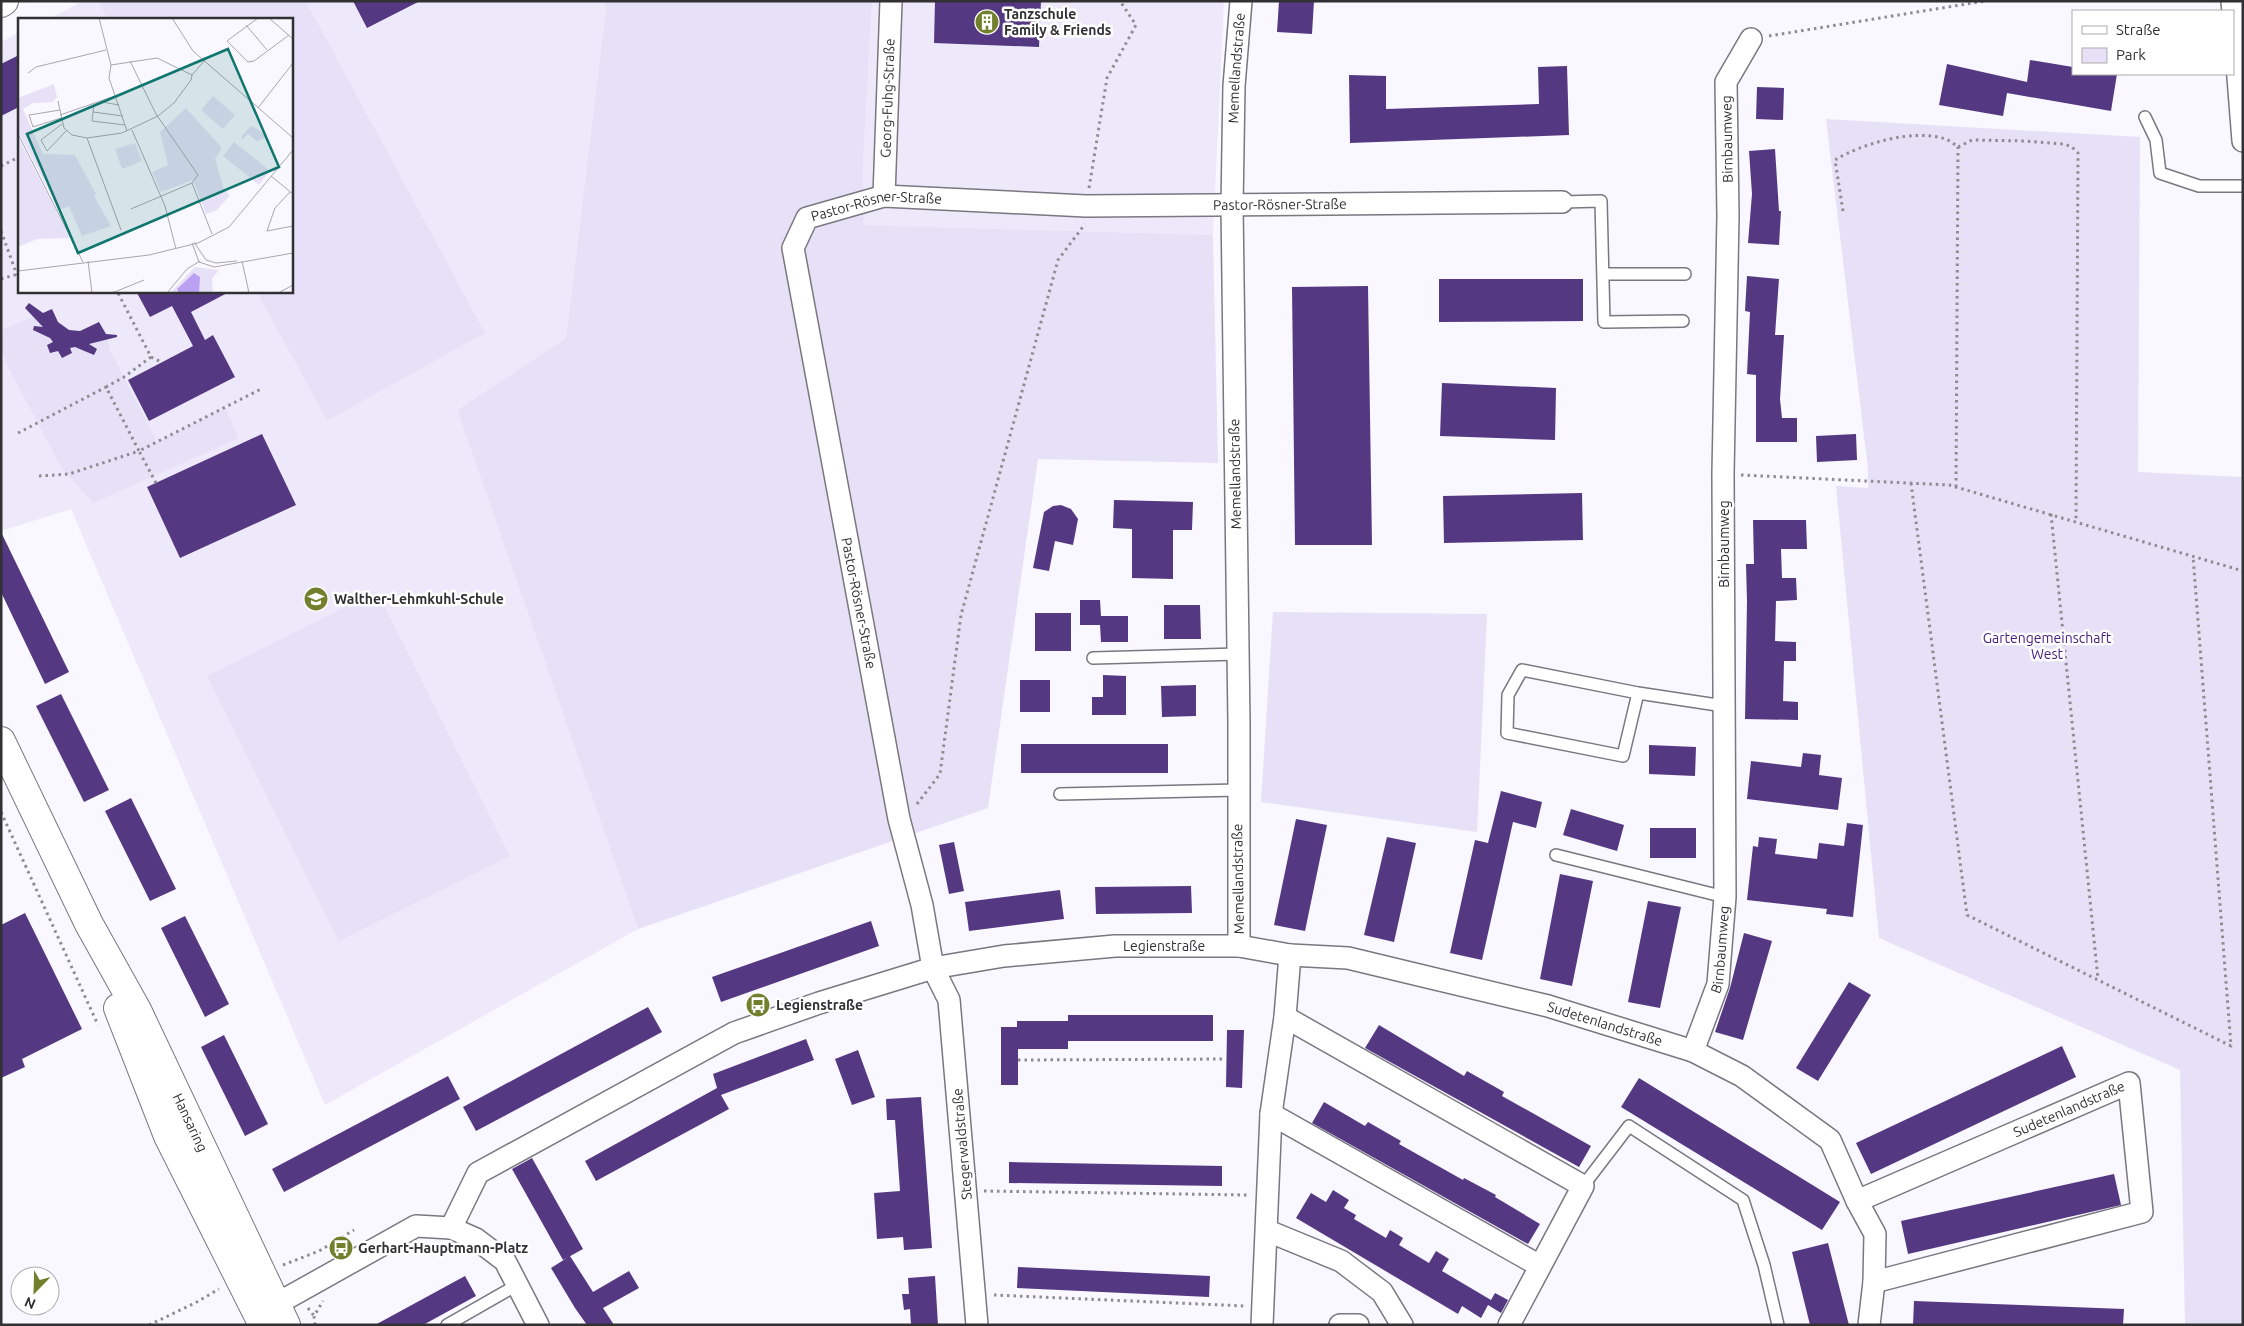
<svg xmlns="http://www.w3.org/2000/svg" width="2244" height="1326" font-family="Ubuntu,sans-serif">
<rect width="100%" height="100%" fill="#f9f7ff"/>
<!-- built -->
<path fill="#eee9fa" d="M83 1H98L107 19H48Z
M306 1H603L606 8 566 338 457 410 638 929 325 1105 71 509 1 531V42L19 33V291H256L327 421 484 333Z
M872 1H1224L1213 235 864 225 863 164Z"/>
<!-- green -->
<path fill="#e7e1f7" d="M98 1H306L485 333 327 421 256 291H291V19H107Z
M603 1H872L863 164 864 225 1213 235 1218 463 1038 459 988 808 638 929 457 410 566 338 606 8Z
M1826 119 2140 137 2138 472 2243 477V1325H2185L2180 1070 1879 938 1836 486 1868 488V469Z
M37 315 47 331 107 335 110 350 157 442 225 407 239 438 93 503 61 467 7 365 1 349V330Z
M377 591 510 856 339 941 207 676Z
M1273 612 1487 614 1477 832 1261 802Z"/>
<!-- building -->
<path fill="#543982" d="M353 1H420L367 28Z
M935 1H1041L1039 47 934 43Z
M1279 1H1314L1312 34 1277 32Z
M19 55V107L1 116V64Z
M2030 60 2073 67V74H2117L2111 111 2007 93 2003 116 1939 105 1947 64 2027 82Z
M1567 66 1569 135 1350 143 1349 75 1386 76V109L1539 104 1538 67Z
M1757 87 1784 88 1783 120 1756 119Z
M1775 149 1779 211H1781L1779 245 1748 243 1752 194 1749 151Z
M1747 276 1779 279 1775 335H1784L1780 399 1782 418H1797V442H1756V375L1747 374 1750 312 1745 311Z
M1439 279H1583V321L1439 322Z
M1368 286 1372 545H1295L1292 287Z
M136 291H231L191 312 205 340 213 335 235 377 149 421 128 380 193 346 172 306 150 317Z
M29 303 43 313 52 309 58 322 69 330 80 331 99 322 106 334 117 335V337L89 344 97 349 94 355 75 347 70 348 72 353 62 358 58 351 50 353 47 345 53 342 50 338 33 330 34 326 43 327 25 308Z
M1442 383 1556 388 1555 440 1440 436Z
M262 434 296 505 180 558 147 487Z
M1856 434 1857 460 1817 462 1816 436Z
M1582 493 1583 540 1444 543 1443 496Z
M1114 500 1193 502 1192 530H1173V579L1132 578V529L1113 528Z
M1061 505 1071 509 1078 519 1073 545 1055 541 1049 571 1033 568 1044 512 1053 506Z
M1753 520H1806L1807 549H1781L1782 578H1796L1797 600 1776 601 1775 641 1796 642V661H1784L1783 701 1798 702V720L1745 719 1747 601 1746 564H1754Z
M1 532 69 672 45 684 1 592Z
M1080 600H1100L1101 616H1128V642H1101L1100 625H1080Z
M1164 605H1200L1201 639H1164Z
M1035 613H1071V651H1035Z
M1103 675 1126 676V715H1092V697H1103Z
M1020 680H1050V712H1020Z
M1196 685V716L1162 717 1161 686Z
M61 694 109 790 84 802 36 706Z
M1021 744H1168V773H1021Z
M1649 745 1696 747 1695 776 1649 774Z
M1803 753 1821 755 1819 775 1842 778 1838 810 1747 799 1751 761 1801 767Z
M1501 791 1542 802 1536 828 1513 822 1482 960 1450 953 1475 840 1488 843Z
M131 798 176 889 150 901 105 811Z
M1571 809 1624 825 1617 851 1563 835Z
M1296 819 1327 825 1305 931 1274 925Z
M1847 823 1863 825 1853 917 1826 914 1827 909 1747 900 1753 846 1758 847 1759 837 1777 839 1775 854 1817 859 1819 843 1844 846Z
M1650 828H1696V858H1650Z
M1387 837 1416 843 1394 942 1364 935Z
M954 842 964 891 949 894 939 845Z
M1560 874 1593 881 1572 986 1540 979Z
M1191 886 1192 913 1096 914 1095 887Z
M1060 890 1064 919 969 931 965 902Z
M1648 901 1681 907 1660 1008 1628 1002Z
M25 913 82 1029 22 1059 25 1067 1 1078V925Z
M185 916 229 1004 205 1017 161 928Z
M871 921 879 946 721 1002 712 977Z
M1744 933 1772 941 1743 1040 1715 1032 1730 988Z
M1849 982 1871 995 1818 1081 1796 1068Z
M648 1007 662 1032 476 1131 463 1107Z
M1068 1015H1213V1041H1068V1049H1018V1085H1001V1027H1017V1021H1068Z
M1379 1025 1464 1076 1467 1071 1504 1092 1502 1096 1591 1146 1579 1167 1365 1048Z
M1227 1030H1244L1242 1088 1226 1087Z
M224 1035 268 1124 245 1136 201 1047Z
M806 1039 814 1060 721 1095 729 1109 596 1181 585 1161 717 1088 713 1074Z
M2062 1046 2076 1077 1871 1174 1856 1143Z
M858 1050 875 1097 852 1105 835 1059Z
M448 1076 460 1099 284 1192 272 1169Z
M1639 1078 1840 1202 1822 1230 1621 1107Z
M921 1097 932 1248 904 1250 903 1237 877 1239 874 1193 900 1191 895 1120H887L886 1099Z
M1324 1102 1365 1126 1368 1122 1401 1141 1399 1144 1463 1180 1464 1178 1496 1195 1495 1197 1540 1224 1528 1244 1312 1123Z
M532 1158 583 1249 563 1260 512 1169Z
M1009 1162 1222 1166V1186L1009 1183Z
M2114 1174 2121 1205 1908 1254 1901 1221Z
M1333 1190 1349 1200 1344 1208 1356 1215 1354 1219 1386 1238 1390 1230 1403 1238 1399 1245 1429 1263 1436 1251 1449 1259 1442 1271 1491 1300 1495 1293 1508 1300 1501 1313 1488 1305 1481 1318 1462 1306 1458 1314 1296 1218 1311 1193 1326 1202Z
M1828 1243 1849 1325H1810L1792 1252Z
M570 1256 593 1292 629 1271 639 1288 603 1308 614 1325H587L575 1308 551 1268Z
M1018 1267 1210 1276 1209 1297 1017 1288Z
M465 1276 476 1296 423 1325H375Z
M935 1276 938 1325H911L910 1309 904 1310 902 1294H909L908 1278Z
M1914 1301 2124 1309 2123 1325H1913Z"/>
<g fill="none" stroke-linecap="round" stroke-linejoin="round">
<defs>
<path id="lane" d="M2145 117 2156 140 2160 173 2199 186H2243
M1562 202 1601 201 1604 322 1683 321
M1603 274H1685
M1093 658 1238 654
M1638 693 1623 756 1507 733 1508 695 1522 670 1638 693 1724 706
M1060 794 1238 790
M1556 855 1725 897
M1583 1186 1629 1126 1743 1200 1764 1265 1778 1325
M447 1325 517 1285"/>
<g id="street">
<path d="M2232 1 2243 141"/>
<path id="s1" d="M884 196 891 1"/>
<path id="s2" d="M1239 946V723L1232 206 1234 86 1241 1"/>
<path d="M1285 1017 1583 1186 1509 1325"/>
<path id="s3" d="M1693 1051 1718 984 1725 897 1723 474 1728 216 1726 82 1751 39"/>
<path d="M1271 1114 1540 1266"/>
<path id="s4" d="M1857 1201 2129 1083 2142 1212 1874 1282"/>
<path id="s5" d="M451 1228 478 1173 734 1033 819 1003 933 968 1004 956 1115 946H1239L1290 955 1348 958 1548 1006 1693 1051 1742 1076 1830 1140 1857 1201 1875 1234 1874 1282 1869 1325"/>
<path d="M1268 1231 1341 1261 1382 1292 1402 1325"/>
<path d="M264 1311 416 1226 451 1228 476 1239 505 1261 538 1325"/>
<path id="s6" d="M977 1325 949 1000 933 968 922 905 899 819 793 248 807 218 884 196 1086 206 1562 202"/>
<path d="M1262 1325 1271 1114 1285 1017 1290 955"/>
<path d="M1340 1325H1358"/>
</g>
<g id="primary">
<path d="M1 3 4 1"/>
<path id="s7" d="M1 741 89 924 137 1010 286 1325"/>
<path d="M118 1008 168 1136 263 1325"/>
</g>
</defs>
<!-- lane casing -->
<use href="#lane" stroke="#79777f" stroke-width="14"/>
<!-- street casing -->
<use href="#street" stroke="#79777f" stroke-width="24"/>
<!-- primary casing -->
<use href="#primary" stroke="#79777f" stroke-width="30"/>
<!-- path -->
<path stroke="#8e8c92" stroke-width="3" stroke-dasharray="2.5 4" stroke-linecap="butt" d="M1769 36 1985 1
M1958 147 1972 140 2024 141 2064 144 2072 147 2078 153 2076 522
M1 166 19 157
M1089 188 1107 78 1136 25 1120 1
M1843 211 1835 160C1861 144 1914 128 1945 139 1949 140 1954 144 1958 147
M1 231 17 275
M1 279 18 274
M151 357 161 362
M18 433 106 387
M1741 475 1949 485 2243 571
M39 476 69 474 139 451 106 387 124 377 151 357 117 291
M156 483 139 451 261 389
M1911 483 1967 915 2231 1046 2193 556
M1956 487 1958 147
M2051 514 2098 979
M917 804 940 774 961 615 1058 260 1085 224
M1 812 98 1025
M1018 1060 1226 1059
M984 1191 1248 1195
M283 1265 319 1251 354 1230
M994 1295 1245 1306
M308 1308 314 1316
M149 1325 195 1303 219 1289
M315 1325 314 1316 323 1301"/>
<!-- lane -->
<use href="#lane" stroke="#fff" stroke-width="11"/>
<!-- street -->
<use href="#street" stroke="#fff" stroke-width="21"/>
<!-- primary -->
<use href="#primary" stroke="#fff" stroke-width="28"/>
</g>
<!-- icons -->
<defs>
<symbol id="building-disc" viewBox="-11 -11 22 22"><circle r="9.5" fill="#72802e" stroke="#fff"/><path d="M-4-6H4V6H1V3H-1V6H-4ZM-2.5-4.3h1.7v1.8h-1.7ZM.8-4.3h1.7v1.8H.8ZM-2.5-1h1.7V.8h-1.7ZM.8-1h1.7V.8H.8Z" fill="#fff"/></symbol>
<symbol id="school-disc" viewBox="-11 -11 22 22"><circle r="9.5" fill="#72802e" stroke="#fff"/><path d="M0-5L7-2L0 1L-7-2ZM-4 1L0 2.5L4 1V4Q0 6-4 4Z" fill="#fff"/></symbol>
<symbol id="bus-disc" viewBox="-11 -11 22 22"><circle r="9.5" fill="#72802e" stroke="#fff"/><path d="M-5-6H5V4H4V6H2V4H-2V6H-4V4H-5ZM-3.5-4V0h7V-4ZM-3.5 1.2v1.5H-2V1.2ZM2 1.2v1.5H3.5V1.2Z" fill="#fff"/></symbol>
</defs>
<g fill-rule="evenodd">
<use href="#building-disc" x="973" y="8" width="28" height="28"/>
<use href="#school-disc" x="302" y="585" width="28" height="28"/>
<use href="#bus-disc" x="744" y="991" width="28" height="28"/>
<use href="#bus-disc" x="327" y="1234" width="28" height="28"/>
</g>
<g text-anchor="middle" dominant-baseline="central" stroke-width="5" stroke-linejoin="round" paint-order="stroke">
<!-- poi labels -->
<g font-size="14" font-weight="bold" fill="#313033" stroke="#fff" text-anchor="start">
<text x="1004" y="14">Tanzschule<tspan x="1004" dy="16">Family &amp; Friends</tspan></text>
<text x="334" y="599">Walther-Lehmkuhl-Schule</text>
<text x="776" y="1005">Legienstraße</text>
<text x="358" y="1248">Gerhart-Hauptmann-Platz</text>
</g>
<!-- street labels -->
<g font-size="14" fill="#313033" stroke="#fff">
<text stroke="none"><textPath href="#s2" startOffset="878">Memellandstraße</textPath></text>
<text stroke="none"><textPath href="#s1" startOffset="98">Georg-Fuhg-Straße</textPath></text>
<text transform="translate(1727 139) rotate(-91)">Birnbaumweg</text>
<text stroke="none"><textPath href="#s6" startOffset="1605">Pastor-Rösner-Straße</textPath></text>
<text stroke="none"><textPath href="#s6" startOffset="1200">Pastor-Rösner-Straße</textPath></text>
<text transform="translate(1235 474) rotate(-91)">Memellandstraße</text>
<text transform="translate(1724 544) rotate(-90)">Birnbaumweg</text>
<text transform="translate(859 603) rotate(79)">Pastor-Rösner-Straße</text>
<text transform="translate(1238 879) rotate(-91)">Memellandstraße</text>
<text stroke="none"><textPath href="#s5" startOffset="795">Legienstraße</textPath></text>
<text stroke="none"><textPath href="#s3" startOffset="106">Birnbaumweg</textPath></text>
<text stroke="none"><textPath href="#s5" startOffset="1245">Sudetenlandstraße</textPath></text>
<text stroke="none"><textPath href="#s4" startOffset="231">Sudetenlandstraße</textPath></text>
<text stroke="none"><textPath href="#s7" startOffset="426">Hansaring</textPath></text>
<text transform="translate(962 1144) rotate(-95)">Stegerwaldstraße</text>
</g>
<!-- park labels -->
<g font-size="14" fill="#48207e" stroke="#fff">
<text x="2047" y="638">Gartengemeinschaft<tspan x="2047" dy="16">West</tspan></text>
</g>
</g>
<!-- overview -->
<g transform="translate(18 18)">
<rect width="275" height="275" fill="#f9f7ff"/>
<path d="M36 66 39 79 35 84 15 85 5 91 25 136 57 137 78 176 76 178 93 208 64 218 51 188 41 192 0 113V80ZM195 78 217 97 205 111 183 92ZM168 90 204 130 197 141 206 172 212 177 199 192 188 196 175 162 143 174 134 154 150 147 142 114ZM233 108 238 110 249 119 239 123 230 116 225 121 223 119ZM0 122 1 121 52 220 19 221 0 229ZM216 124 252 153 241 167 205 138ZM117 125 124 143 104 151 97 131ZM177 249 201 252 194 261 195 275H152Z" fill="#e7e1f7"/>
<path d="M176 255 182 259 181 275H161L159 271Z" fill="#bba1f3"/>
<path fill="none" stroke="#a9a7ad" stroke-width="1" d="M81 0 93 47 91 60 109 113M154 0 175 33 275 120M240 0 209 23 230 44 236 43 271 17M251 0 275 21M228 7 249 32M112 43 138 96 180 157 174 165 113 191M93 47 139 40 174 57M10 55 18 49 88 32M174 57 187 42M40 83 46 110 54 117 69 120 104 115 140 98 156 85 173 62 174 57M84 84 101 87M76 86 74 103 107 107M240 90 275 45M42 92 11 97 15 109 43 100M75 94 105 98M42 97 97 78M44 106 23 122 29 133 49 112M114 112 147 188 158 231M0 116 65 244M69 120 103 212M253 158 275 176M174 165 194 216M272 174 257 190 249 213 275 208M176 224 188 242 198 245 219 243M174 225 181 244 196 249 275 235M70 243 74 275M224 243 231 275M0 253 131 237 180 225 211 209 275 132M94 275 126 262M149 275 169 251 182 243M260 275 275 267"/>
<path fill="#0f766e" fill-opacity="0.15" stroke="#0f766e" stroke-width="2.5" d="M210 31 261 149 60 235 9 116Z"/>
<rect width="275" height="275" fill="none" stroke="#313033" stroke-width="2.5"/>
</g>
<!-- border -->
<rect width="2244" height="1326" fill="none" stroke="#313033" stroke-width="5"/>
<!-- legend -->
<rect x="2072" y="10" width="162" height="65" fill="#ffffff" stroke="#adacad"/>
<rect x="2082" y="26" width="25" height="8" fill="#ffffff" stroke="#adacad"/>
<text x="2116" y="35" font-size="15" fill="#313033">Straße</text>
<rect x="2082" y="48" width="25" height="15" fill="#e7e1f7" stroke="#adacad"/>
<text x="2116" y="60" font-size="15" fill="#313033">Park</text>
<!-- north arrow -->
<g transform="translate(35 1291) rotate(203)"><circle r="24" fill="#ffffff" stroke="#adacad"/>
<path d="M0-4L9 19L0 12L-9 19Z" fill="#72802e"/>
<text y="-8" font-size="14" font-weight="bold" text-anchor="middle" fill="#313033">N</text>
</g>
</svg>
